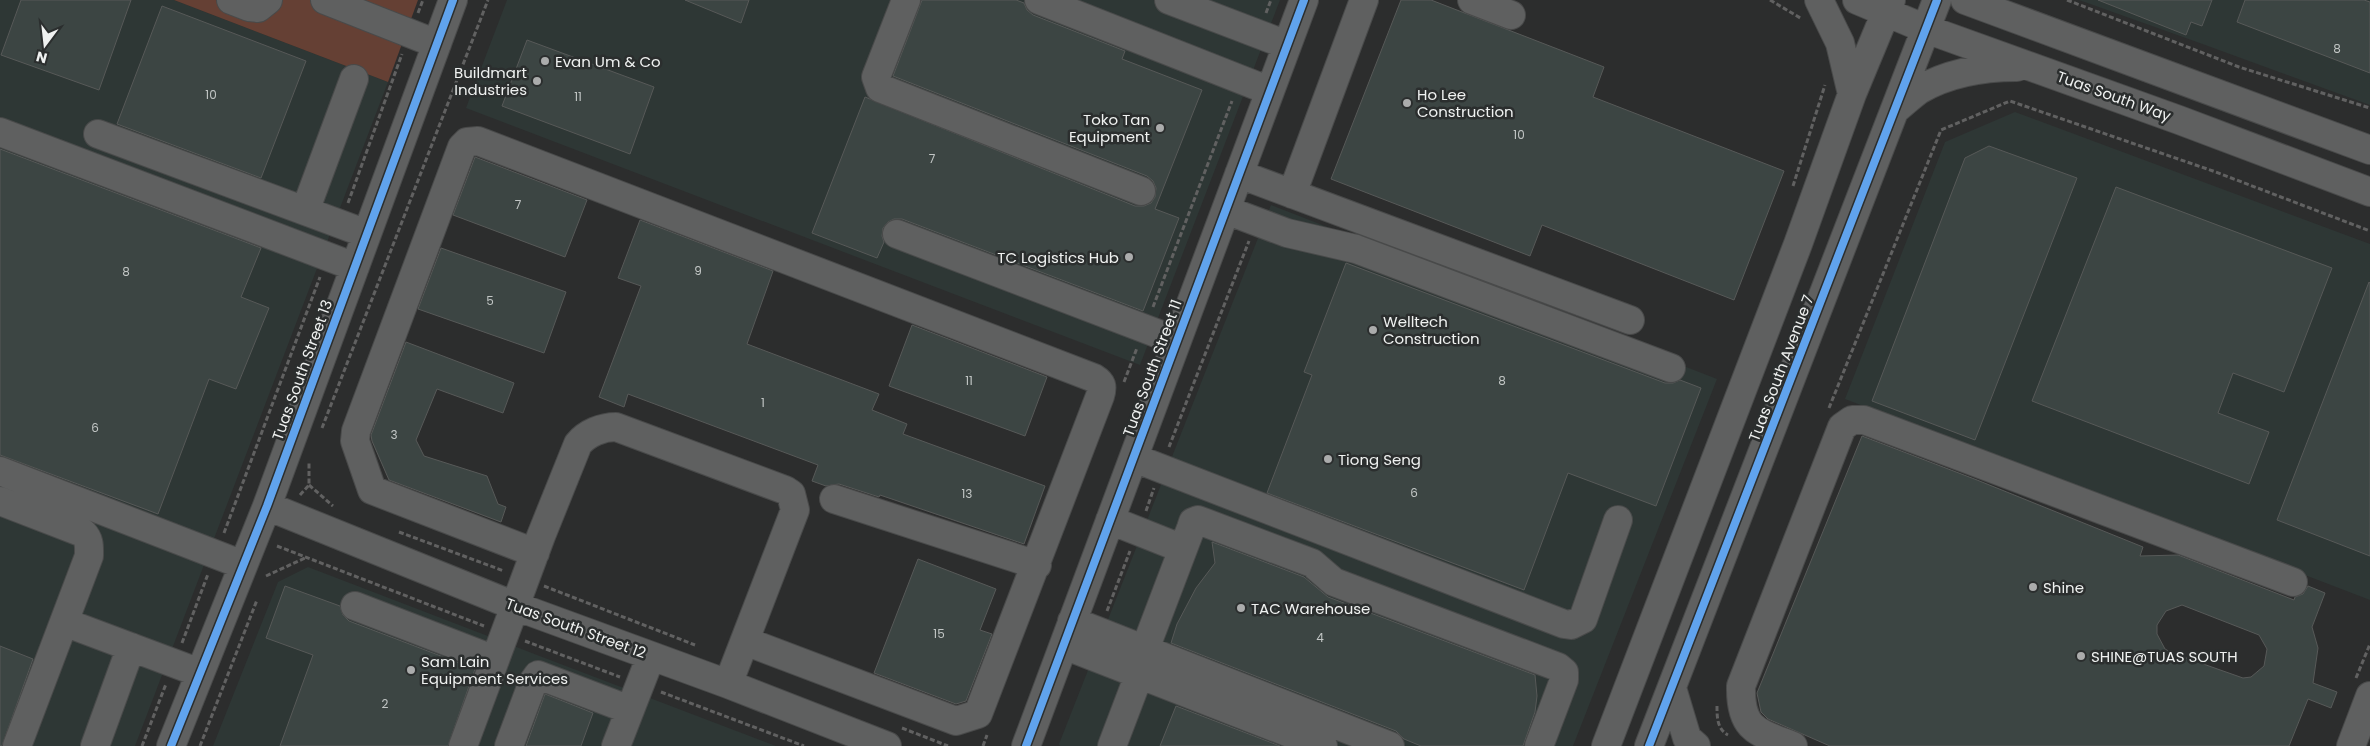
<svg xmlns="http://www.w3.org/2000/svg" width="2370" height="746" font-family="Poppins,sans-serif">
<rect width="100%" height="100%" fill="#2c2d2d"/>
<!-- built -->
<path fill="#2e3735" d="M0 0H174L388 82 135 746H0Z
M507 0H1280L1140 365 466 108Z
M2079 0H2370V105L2197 42Z
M2015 112 2370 244V600L1845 399 1945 142Z
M1271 205 1717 379 1573 746H1060L1059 744Z
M308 567 537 655 776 746H213L278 582Z"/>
<!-- green -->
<path fill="#654034" d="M174 0H418L388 82Z"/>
<!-- building -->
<path fill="#3c4543" stroke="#575958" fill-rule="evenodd" d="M21 0H131L99 90 1 55Z
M685 0H749L741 23Z
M922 0H1016L1024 3 1027 10 1033 15 1125 51 1122 59 1202 90 1155 209 1179 218 1143 311 902 219H894L888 222 883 228 882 236 884 242 877 258 812 233 865 97 1135 206H1144L1151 203 1155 197 1156 188 1153 181 1147 176 893 76Z
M1401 0H1431L1604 67 1593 97 1784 171 1734 300 1542 225 1530 256 1331 179Z
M2098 0H2212L2202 26 2191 22 2186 35Z
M2245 0H2364L2370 2V73L2237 22Z
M162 6 306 61 261 178 117 124Z
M527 40 654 87 630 154 502 106Z
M1989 146 2077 178 1975 440 1872 401 1965 158Z
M0 149 261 248 241 297 269 308 236 389 209 379 158 514 0 455Z
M475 157 587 200 565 257 453 215Z
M2116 187 2332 268 2284 392 2233 373 2218 413 2269 432 2249 484 2032 401Z
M640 220 773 271 747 344 879 394 872 410 907 424 903 434 1045 486 1024 544 880 495 879 497 839 484 826 486 812 481 818 465 628 394 624 407 599 397 641 286 618 278Z
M441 248 566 292 544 353 418 309Z
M1346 263 1665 383H1673L1680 380 1701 388 1656 506 1568 473 1524 590 1267 493 1312 375 1304 372Z
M2369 282 2370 283V556L2277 520Z
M912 325 1047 377 1025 436 889 386Z
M406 342 514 383 503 413 437 389 416 440 424 456 487 476 498 504 506 507 501 522 389 480 372 441 371 435Z
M1862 436 1977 480 2143 547 2140 556 2178 555 2294 600 2295 597 2303 594 2308 586 2325 593 2312 627 2318 648 2313 683 2337 692 2331 708 2308 699 2289 746H1830L1768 719 1761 712 1757 693ZM2182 605 2259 635 2267 649 2264 666 2251 677 2243 678 2172 653 2165 649 2157 634V625L2166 611Z
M1212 542 1304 577 1328 597 1535 675 1537 696 1535 712 1523 746H1421L1404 739 1396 731 1171 643 1177 624 1196 588 1215 563Z
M918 559 996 589 980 630 992 634 966 701 956 704 874 673Z
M285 586 340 606 343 615 349 621 475 669 448 746H280L313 655 266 638Z
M0 646 33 659 2 746H0Z
M545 694 593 713 581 746H526Z
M1176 706 1280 746H1160Z"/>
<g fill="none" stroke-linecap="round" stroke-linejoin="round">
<defs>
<path id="minor" d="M231 0 249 7 258 8 268 0
M325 0 437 44
M906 0 876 77 880 88 1141 191
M1039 0 1270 91
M1169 0 1287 45
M1472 0 1511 15
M1819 0 1840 43 1852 94
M1857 0 1926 29 2179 120 2370 192
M1965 0 2370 150
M1895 110C1903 103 1911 96 1919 90 1948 73 1984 67 2017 67
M0 132 355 267
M98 134 367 234
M1239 174 1630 320
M1292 194 1364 0
M1226 210 1287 233 1356 249 1671 368
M305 211 354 79
M897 234 1177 341
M1134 458 1564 624 1571 625 1583 619 1618 520
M0 471 243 565
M834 499 1037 565
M0 501 83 533C90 540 89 547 89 556L17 746
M267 506 515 606 728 684 887 746
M1110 520 1183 549
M535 553 372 490 355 441 356 431 462 147 467 142 478 141 1094 378C1102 383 1103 386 1100 396L978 714 956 721 745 641
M355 606 495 660
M1072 621 1390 746
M64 622 200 673
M1064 645 1323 746
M1145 649 1191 528 1193 522 1198 520 1312 563 1334 582 1558 667 1564 672V680L1539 746
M1672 688 1687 738 1696 746
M95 746 131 647
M171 746 267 506 453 0
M463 746 541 536 578 444C587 433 602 427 616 427L785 490 791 494 795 510 728 684
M509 746 533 682 538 675 630 710
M616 746 651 656
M1026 746 1304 0
M1112 746 1139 675
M1606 746 1798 244 1852 94 1891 0
M1649 746 1937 0
M1793 746C1757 732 1740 730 1741 686L1842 427 1852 420H1864L2293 582
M2351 746 2370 696"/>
</defs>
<!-- minor casing -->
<use href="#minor" stroke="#494a4a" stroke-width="30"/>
<!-- path -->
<path stroke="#616161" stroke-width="3" stroke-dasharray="5 2.5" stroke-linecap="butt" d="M1770 0 1802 19
M2067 0 2239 67 2370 108
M418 13 423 0
M1266 13 1271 0
M1793 186 1825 85
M348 203 402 54
M1153 307 1232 101
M1124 382 1137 348
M1829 408 1941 130 2010 101 2213 171 2370 231
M322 428 488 0
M1169 447 1249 241
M309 485 333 506
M300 495 309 485V462
M1146 511 1154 488
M399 532 504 571
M224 533 320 277
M277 546 484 626
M266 576 305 558
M544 586 695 645
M1107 611 1130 551
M525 641 620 677
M182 643 208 574
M2356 678 2370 644
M661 692 804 746
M1717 706C1717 717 1717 729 1728 735
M902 728 948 746
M142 746 166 684
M200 746 257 600
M983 746 987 735"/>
<!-- minor -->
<use href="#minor" stroke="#5f6060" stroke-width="28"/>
<defs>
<path id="cycleway" d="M171 746 267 506 453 0
M1026 746 1304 0
M1649 746 1937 0"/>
</defs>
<!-- cycleway casing -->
<use href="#cycleway" stroke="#2b2e2e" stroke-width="11"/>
<!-- cycleway -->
<use href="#cycleway" stroke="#60a3ed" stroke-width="8"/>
</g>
<!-- markers -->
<g fill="#abacac" stroke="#2b2e2e" stroke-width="2">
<circle cx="545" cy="61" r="5"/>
<circle cx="537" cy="81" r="5"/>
<circle cx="1407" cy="103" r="5"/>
<circle cx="1160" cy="128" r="5"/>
<circle cx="1129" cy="257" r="5"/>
<circle cx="1373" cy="330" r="5"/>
<circle cx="1328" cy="459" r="5"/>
<circle cx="2033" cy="587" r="5"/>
<circle cx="1241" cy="608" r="5"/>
<circle cx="2081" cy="656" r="5"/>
<circle cx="411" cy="670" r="5"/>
</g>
<g text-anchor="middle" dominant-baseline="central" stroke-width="5" stroke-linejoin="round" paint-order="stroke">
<!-- number labels -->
<g font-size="12" fill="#c2c6c5">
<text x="2337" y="48">8</text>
<text x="211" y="94">10</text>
<text x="578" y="96">11</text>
<text x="1519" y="134">10</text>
<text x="932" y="158">7</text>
<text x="518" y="204">7</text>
<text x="698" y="270">9</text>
<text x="126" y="271">8</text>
<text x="490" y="300">5</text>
<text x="969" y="380">11</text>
<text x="1502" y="380">8</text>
<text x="763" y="402">1</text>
<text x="95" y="427">6</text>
<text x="394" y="434">3</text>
<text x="1414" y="492">6</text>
<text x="967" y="493">13</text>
<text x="939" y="633">15</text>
<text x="1320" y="637">4</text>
<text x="385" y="703">2</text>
</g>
<!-- poi labels -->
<g font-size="15" fill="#eff1f0" stroke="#2b2e2e" text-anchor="start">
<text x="555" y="61">Evan Um &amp; Co</text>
<text x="527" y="72" text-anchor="end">Buildmart<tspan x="527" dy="17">Industries</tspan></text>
<text x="1417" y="94">Ho Lee<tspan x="1417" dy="17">Construction</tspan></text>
<text x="1150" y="119" text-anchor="end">Toko Tan<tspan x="1150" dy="17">Equipment</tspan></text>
<text x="1119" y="257" text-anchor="end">TC Logistics Hub</text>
<text x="1383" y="321">Welltech<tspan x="1383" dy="17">Construction</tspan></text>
<text x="1338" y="459">Tiong Seng</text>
<text x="2043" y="587">Shine</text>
<text x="1251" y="608">TAC Warehouse</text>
<text x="2091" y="656">SHINE@TUAS SOUTH</text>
<text x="421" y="661">Sam Lain<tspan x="421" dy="17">Equipment Services</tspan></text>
</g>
<!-- street labels -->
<g font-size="15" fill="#eff1f0" stroke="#2b2e2e">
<text transform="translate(2114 96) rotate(20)">Tuas South Way</text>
<text transform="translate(1152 368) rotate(-70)">Tuas South Street 11</text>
<text transform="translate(1781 368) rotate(-69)">Tuas South Avenue 7</text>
<text transform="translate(302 370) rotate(-70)">Tuas South Street 13</text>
<text transform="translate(576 628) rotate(20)">Tuas South Street 12</text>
</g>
</g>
<!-- north arrow -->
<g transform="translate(45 45) rotate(195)" stroke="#2b2e2e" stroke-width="4" paint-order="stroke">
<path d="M0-4L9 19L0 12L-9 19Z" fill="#eff1f0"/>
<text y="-8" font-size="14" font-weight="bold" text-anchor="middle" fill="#eff1f0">N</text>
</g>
</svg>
